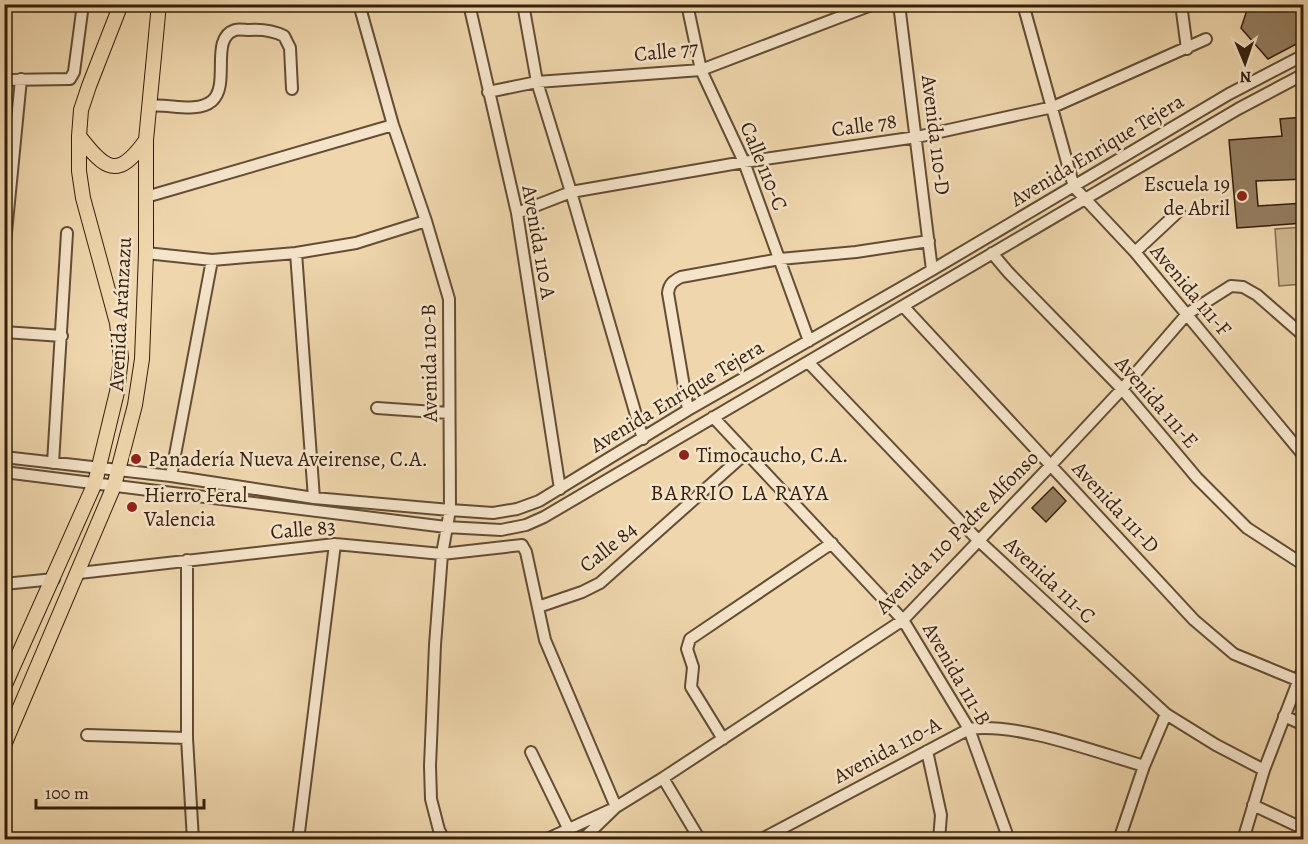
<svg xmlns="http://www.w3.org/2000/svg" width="1308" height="844" font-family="Alegreya,serif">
<rect width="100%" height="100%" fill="#efd6ad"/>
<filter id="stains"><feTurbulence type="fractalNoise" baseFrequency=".00333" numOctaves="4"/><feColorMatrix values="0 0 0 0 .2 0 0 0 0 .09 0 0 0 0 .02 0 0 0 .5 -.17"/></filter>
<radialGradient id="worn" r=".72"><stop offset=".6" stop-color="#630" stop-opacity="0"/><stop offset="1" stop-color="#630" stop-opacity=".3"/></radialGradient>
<!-- green -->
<path fill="#cfb792" stroke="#826b4f" stroke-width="1.5" d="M1303 227V284L1279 286 1275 229Z"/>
<!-- building -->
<path fill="#957e60" stroke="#341f0c" stroke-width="1.5" d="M1249 4H1304V40L1268 59 1241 28Z
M1304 117V179L1256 181 1258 206 1304 203V223L1237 228 1229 140 1282 136 1280 119Z
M1053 487 1066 501 1046 522 1032 508Z"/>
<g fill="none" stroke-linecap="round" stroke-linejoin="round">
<defs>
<path id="minor" d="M359 4 393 125 426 221 449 299 450 510 442 554 435 645 430 766 431 799 439 830 444 840
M469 4 517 213 560 489
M523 4 537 82 571 192 643 439
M687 4 701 70 744 162 809 341
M899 4 932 270
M1023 4 1074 187 1135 252 1304 456
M1181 4 1187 49
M4 80 70 79 74 72 83 4
M488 92 537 82 701 70 874 4
M149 106C168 103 196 114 212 101 231 85 209 38 235 30 239 29 245 30 249 30 262 29 272 30 284 36L290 48 292 89
M146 197 393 125
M517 213 571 192 744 162 917 137 1053 107 1206 39
M1135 252 1179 211
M4 253 21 79
M146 253 212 260 296 253 356 243 426 221
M296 253 314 498
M992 253 1008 272 1122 389 1197 478 1247 528 1304 565
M903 306 1194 620 1234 654 1297 680
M4 332 62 336
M808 362 978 540 1166 714 1216 745 1264 770
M377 408 449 413
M688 410 668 293C669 284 673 281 681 277L780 259 856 252 929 241
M713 417 903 620 969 729 1009 840
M4 457 171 476 314 498 450 510 493 513 517 509 539 501 688 410 932 270 1229 94 1304 55
M53 463 67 233
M4 472 446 527 501 530 526 525 544 517 1238 109 1304 74
M171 476 212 260
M187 560V738L193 840
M79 573 335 544 442 554 522 545 526 552 545 640 616 807
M4 584 54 579
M538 607 582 592 600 583 746 453
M1284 716 1304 725
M87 735 187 738
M723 739 691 687 693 667 687 649 690 639 832 543
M927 751 941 815 939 840
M531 752 568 828
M663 778 700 840
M1253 805 1304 829
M298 840 335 544
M545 840 610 810
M582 840 616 807 663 778 903 620 1051 465 1122 389 1187 314 1231 286 1243 287 1257 295 1304 336
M760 840 969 729C1017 722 1096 752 1144 766
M1119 840 1144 766 1166 714
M1243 840 1264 770 1304 666"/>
<path id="major" d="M79 136C105 169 117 181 146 140
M4 687 95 483 117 392 121 358 117 323 83 198 79 171V136L81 110 89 86 121 4
M4 745 114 486 135 405 142 359 146 253V140L159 4"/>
</defs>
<!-- minor casing -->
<use href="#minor" stroke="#634d34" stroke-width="14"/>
<!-- major casing -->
<use href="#major" stroke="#341f0c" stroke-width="16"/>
<!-- minor -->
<use href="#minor" stroke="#f5e4ca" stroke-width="10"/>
<!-- major -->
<use href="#major" stroke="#efd6ad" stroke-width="14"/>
</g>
<!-- markers -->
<g fill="#8f2418" stroke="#f5e4ca" stroke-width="2">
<circle cx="1242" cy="196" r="6"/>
<circle cx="684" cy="455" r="6"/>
<circle cx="136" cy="459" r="6"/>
<circle cx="132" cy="507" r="6"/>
</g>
<g text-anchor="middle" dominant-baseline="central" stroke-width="5" stroke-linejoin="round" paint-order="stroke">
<!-- street labels -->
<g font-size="21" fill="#341f0c" stroke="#f5e4ca">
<text transform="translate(666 51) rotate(-6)">Calle 77</text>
<text transform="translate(864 125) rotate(-8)">Calle 78</text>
<text transform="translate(936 135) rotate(83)">Avenida 110-D</text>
<text transform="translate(1097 150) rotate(-31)">Avenida Enrique Tejera</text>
<text transform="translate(764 166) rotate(68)">Calle 110-C</text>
<text transform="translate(539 242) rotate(80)">Avenida 110 A</text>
<text transform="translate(1191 290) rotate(50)">Avenida 111-F</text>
<text transform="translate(120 314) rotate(-87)">Avenida Aránzazu</text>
<text transform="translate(429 363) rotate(-91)">Avenida 110-B</text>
<text transform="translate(677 396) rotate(-31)">Avenida Enrique Tejera</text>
<text transform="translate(1157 402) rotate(49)">Avenida 111-E</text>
<text transform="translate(1116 507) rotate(47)">Avenida 111-D</text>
<text transform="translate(303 529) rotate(-5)">Calle 83</text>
<text transform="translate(957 532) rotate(-45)">Avenida 110 Padre Alfonso</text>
<text transform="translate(608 547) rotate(-39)">Calle 84</text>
<text transform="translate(1050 580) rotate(43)">Avenida 111-C</text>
<text transform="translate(957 674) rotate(60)">Avenida 111-B</text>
<text transform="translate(887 750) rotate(-28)">Avenida 110-A</text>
</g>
<!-- poi labels -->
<g font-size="21" fill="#341f0c" stroke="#f5e4ca" text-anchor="start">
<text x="1230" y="184" text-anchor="end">Escuela 19<tspan x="1230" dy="24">de Abril</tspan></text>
<text x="696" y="455">Timocaucho, C.A.</text>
<text x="148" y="459">Panadería Nueva Aveirense, C.A.</text>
<text x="144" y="495">Hierro Feral<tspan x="144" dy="24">Valencia</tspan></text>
</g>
<!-- neighbourhood labels -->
<g font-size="22" letter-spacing="1.5" fill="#341f0c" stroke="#f5e4ca">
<text x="740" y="493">BARRIO LA RAYA</text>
</g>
</g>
<!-- margin -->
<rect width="1308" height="844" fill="none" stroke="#efd6ad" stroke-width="24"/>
<rect x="6" y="6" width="1296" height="832" fill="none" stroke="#341f0c" stroke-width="3"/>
<rect x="12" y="12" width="1284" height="820" fill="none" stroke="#341f0c" stroke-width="1.5"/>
<!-- north arrow -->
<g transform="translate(1245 63) rotate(178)" stroke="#f5e4ca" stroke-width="4.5" paint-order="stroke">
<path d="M0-4.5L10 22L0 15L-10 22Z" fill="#341f0c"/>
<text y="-9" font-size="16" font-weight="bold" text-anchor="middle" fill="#341f0c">N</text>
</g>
<!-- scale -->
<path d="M36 799v9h168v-9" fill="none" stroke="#341f0c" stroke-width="3"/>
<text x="45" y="799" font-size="18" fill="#341f0c" stroke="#f5e4ca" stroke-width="4.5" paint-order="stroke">100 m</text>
<rect width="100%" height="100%" filter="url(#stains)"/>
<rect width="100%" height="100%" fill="url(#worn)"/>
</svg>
